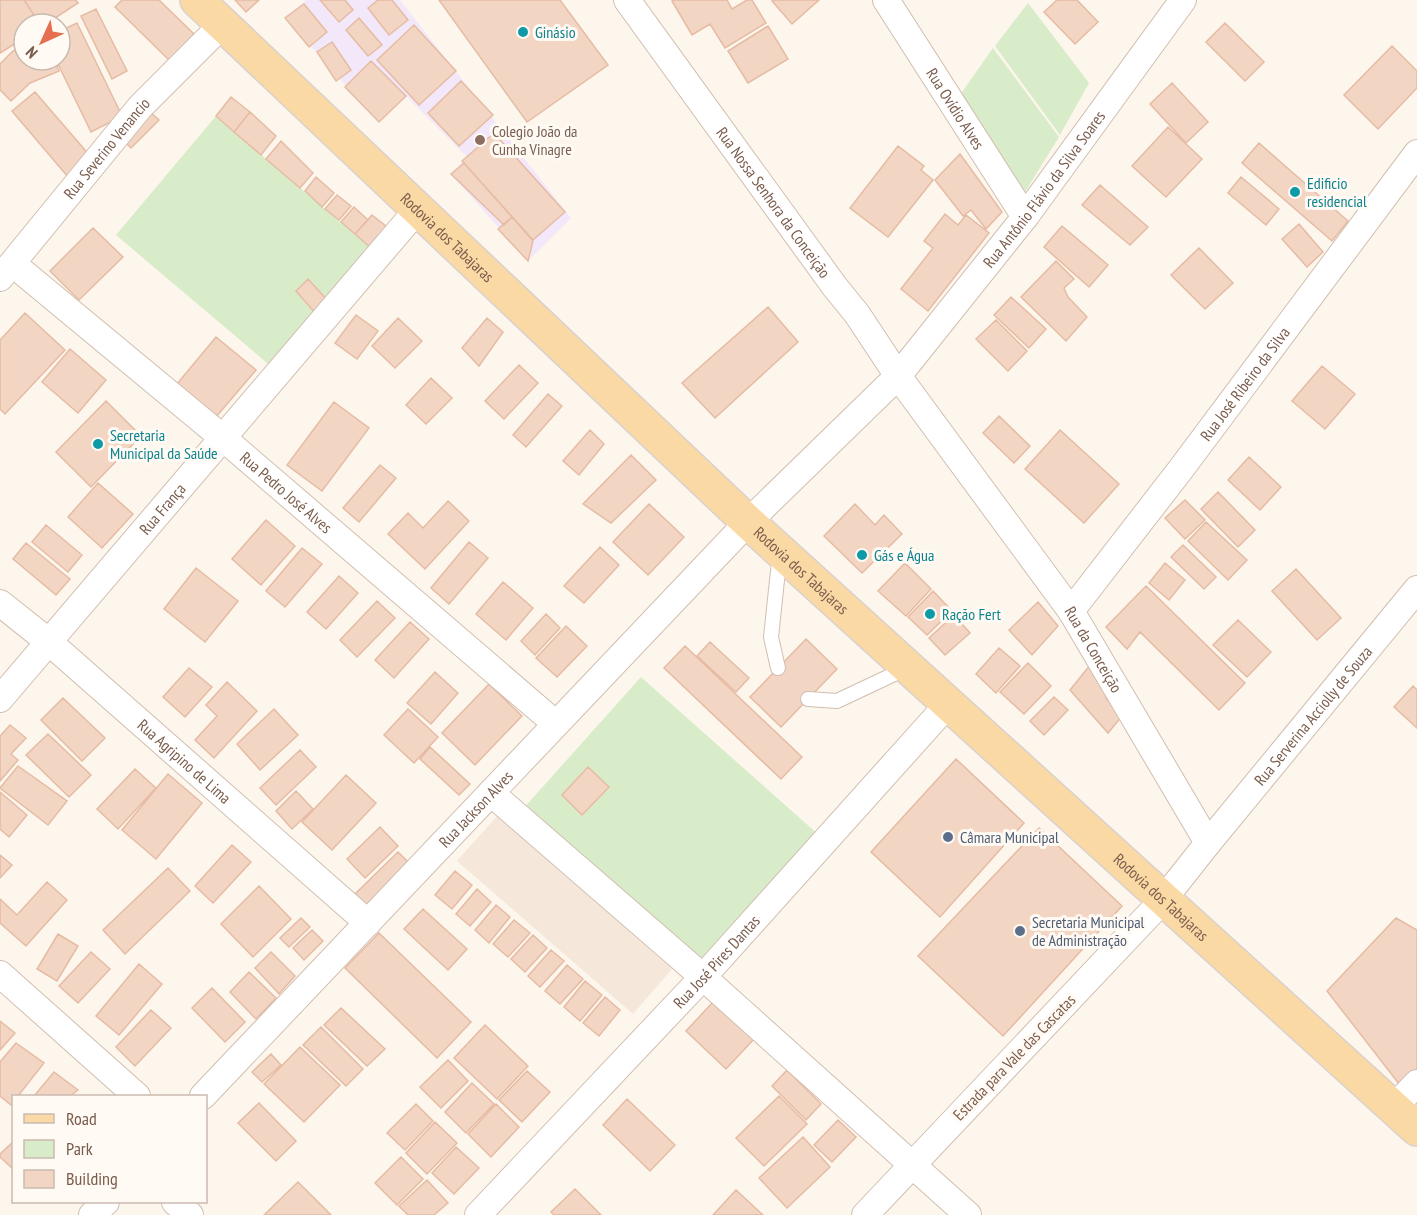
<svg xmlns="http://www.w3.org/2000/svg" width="1417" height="1215" font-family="'PT Sans Narrow',sans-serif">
<rect width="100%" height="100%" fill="#fdf6ec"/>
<!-- residential -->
<path fill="#f5e8da" d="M497 816 672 969 633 1014 457 861Z"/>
<!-- education -->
<path fill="#f3e8fa" d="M306 0H400L571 218 528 261 451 174 467 157 406 96 379 122 285 18Z"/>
<!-- green -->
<path fill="#d8ecc9" d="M1028 3 1089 83 1060 135 995 46Z
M993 48 1059 137 1020 200 955 102Z
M216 116 373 250 273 368 116 235Z
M641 677 820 836 701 969 522 810Z"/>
<!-- building -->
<path fill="#f3d5c3" stroke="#e6bba3" stroke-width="1.5" d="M0 0H24L40 24H24V38L0 53Z
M24 0H76L78 3 46 24H40Z
M122 0H159L195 35 170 61 115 7Z
M235 0H259L246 12Z
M320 0H345L353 10 339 22Z
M378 0H392L408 20 389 35 368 8Z
M439 0H560L608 65 527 122Z
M674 0H727L732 9 747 0H752L766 23 725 48 710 24 692 35 672 1Z
M773 0H819L792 24 772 1Z
M1057 0H1077L1098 22 1075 44 1044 12Z
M304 4 327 32 309 47 285 18Z
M96 9 127 71 112 79 81 16Z
M359 18 382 45 368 56 346 30Z
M77 23 122 116 91 132 56 60H60V31Z
M1225 23 1264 62 1245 81 1206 42Z
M414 25 456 71 419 105 377 60Z
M768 26 788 59 748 83 728 51Z
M332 42 351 70 336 81 317 52Z
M1392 46 1417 71V88L1378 129 1344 95Z
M24 47V60H54L59 71 30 83 11 101 0 90V64L13 51Z
M371 61 406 96 379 122 345 87Z
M461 81 493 115 459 146 428 113Z
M1172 83 1208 122 1186 143 1150 104Z
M35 92 91 157 68 177 12 111Z
M231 97 250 112 234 132 216 116Z
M150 112 159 120 131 148 123 140Z
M250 112 276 136 261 155 234 132Z
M1168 127 1202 159 1166 197 1132 166Z
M494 133 565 212 533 240 462 161Z
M281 141 313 173 300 188 266 159Z
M1259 143 1348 221 1332 241 1242 163Z
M898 146 924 166 921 170 933 180 888 237 850 208Z
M960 154 1002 212 986 229 971 210 963 216 935 180Z
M464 163 512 217 504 225 451 174Z
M316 177 334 193 322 207 305 191Z
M1241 177 1279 209 1266 225 1228 193Z
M1100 185 1148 227 1130 245 1082 205Z
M337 195 351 206 339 220 325 209Z
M354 207 368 220 355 234 341 222Z
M945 214 958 225 966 215 989 233 928 311 901 289 933 248 924 241Z
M372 215 391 230 373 250 355 234Z
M512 217 533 241 528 261 498 229Z
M1299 224 1323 252 1307 267 1282 239Z
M1062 226 1108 265 1089 287 1044 247Z
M93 228 123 257 79 300 50 271Z
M1199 248 1233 283 1205 309 1171 275Z
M1056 261 1074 279 1064 288 1068 297 1087 317 1066 341 1021 297Z
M308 279 330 303 317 315 296 291Z
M1011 297 1046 329 1029 348 994 315Z
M768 307 798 342 715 418 682 383Z
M25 313 65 350 5 414 0 409V340Z
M356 315 378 331 357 359 335 343Z
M398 318 422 341 395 368 372 346Z
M487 318 503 332 479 366 462 348Z
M996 320 1027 351 1008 371 976 339Z
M216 337 256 370 216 417 177 384Z
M70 349 106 380 78 413 42 382Z
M519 365 538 383 504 419 485 401Z
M1322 366 1355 394 1325 429 1292 401Z
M431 378 452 398 426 424 406 405Z
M548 394 562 406 526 447 513 435Z
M106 401 141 436 91 487 56 452Z
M334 402 369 428 322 491 287 465Z
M999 416 1030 446 1014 463 983 433Z
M590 430 604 444 579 475 563 461Z
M1060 430 1119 484 1084 523 1025 469Z
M631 455 656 480 611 523 583 504Z
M1249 457 1281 487 1260 510 1228 480Z
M380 465 396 478 359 522 343 508Z
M98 483 133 514 102 548 68 517Z
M1218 492 1255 530 1238 547 1201 509Z
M1185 500 1205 520 1185 539 1165 518Z
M448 501 469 521 425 569 388 534 408 513 423 528Z
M649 504 684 537 648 575 613 542Z
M855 504 875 525 884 515 902 534 862 573 824 536Z
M266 520 295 546 261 585 232 559Z
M1206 522 1247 560 1228 580 1188 541Z
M46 525 82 555 68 572 32 542Z
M469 542 488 558 449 604 431 588Z
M26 543 70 579 56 595 13 559Z
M1183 545 1216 577 1204 589 1171 557Z
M600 547 619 565 584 603 564 586Z
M302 548 322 564 285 607 266 591Z
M905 563 931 589 906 616 878 591Z
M1165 563 1185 580 1169 600 1149 583Z
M196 568 238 601 205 642 164 609Z
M1296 569 1341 618 1317 640 1272 591Z
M339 576 358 593 326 629 307 612Z
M503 582 533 608 506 640 476 614Z
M1146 586 1245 683 1219 710 1140 632 1127 649 1106 627Z
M933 591 952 611 927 635 908 617Z
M377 601 395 618 357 657 340 640Z
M1038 602 1058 626 1032 655 1009 630Z
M546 614 560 628 535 655 521 641Z
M954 615 970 633 945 655 929 638Z
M1238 620 1271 652 1247 677 1213 645Z
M410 622 429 639 394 678 375 660Z
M566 626 587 646 557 677 536 658Z
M806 639 837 669 781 727 750 697Z
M710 642 749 678 736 692 697 656Z
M685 646 802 757 781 779 664 668Z
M999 648 1020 666 996 693 976 674Z
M1028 663 1051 686 1024 714 1000 692Z
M1091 664 1111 692 1106 698 1122 716 1108 733 1070 690Z
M189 668 212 687 185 717 163 697Z
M435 672 458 693 431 724 407 703Z
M227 682 257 711 214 758 195 740 217 716 206 705Z
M489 684 522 716 475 765 442 733Z
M1413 686 1417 690V728L1394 707Z
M1054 697 1068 710 1044 735 1030 721Z
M63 698 105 738 82 761 41 720Z
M274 709 298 735 260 770 237 744Z
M408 709 438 737 414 763 384 735Z
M10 725 26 738 11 754 18 760 0 781V736Z
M48 734 91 775 69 797 26 755Z
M430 747 470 784 459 795 420 759Z
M300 750 316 767 276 805 260 788Z
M956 759 1024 823 940 917 871 852Z
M18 766 67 801 48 825 0 788Z
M588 767 609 787 582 815 562 795Z
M135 769 156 788 118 829 97 809Z
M168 774 202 803 156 859 122 830Z
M346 775 376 803 332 850 302 822Z
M296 791 313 809 292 829 276 811Z
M0 792 27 815 9 837 0 829Z
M380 827 398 846 365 878 347 859Z
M1039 828 1122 906 1003 1036 918 956Z
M232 845 251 862 213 903 195 886Z
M398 852 409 863 366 906 354 895Z
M0 855 12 865 0 878Z
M168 868 190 891 125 954 103 930Z
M455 871 472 885 452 909 435 895Z
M47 882 67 900 26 946 0 923V899L17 915Z
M259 886 291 919 253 957 221 924Z
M477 889 491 902 470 926 456 914Z
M496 905 510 917 489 943 475 930Z
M423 909 467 949 448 970 404 929Z
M301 918 310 927 289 947 280 938Z
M1396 918 1417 930V1070L1403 1089 1327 991Z
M514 920 530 933 508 957 493 944Z
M312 930 323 941 304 960 293 948Z
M379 933 471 1022 437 1058 345 968Z
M58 934 78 946 57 981 37 969Z
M533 935 547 948 525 972 511 959Z
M551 950 564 961 540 987 528 976Z
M91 952 110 969 78 1003 59 986Z
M271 952 295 976 279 994 255 968Z
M139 964 162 984 119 1035 96 1016Z
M567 965 583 979 560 1004 545 991Z
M249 972 276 998 256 1019 230 992Z
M585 981 602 995 580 1021 564 1007Z
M212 988 245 1022 225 1042 192 1008Z
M605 997 620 1010 599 1036 583 1023Z
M713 1002 754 1039 726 1069 686 1031Z
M341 1008 385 1049 367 1066 324 1025Z
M151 1010 171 1028 135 1066 116 1047Z
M0 1021 15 1033 0 1050Z
M485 1025 528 1066 497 1099 454 1058Z
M321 1027 363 1069 346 1086 303 1045Z
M16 1043 44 1063 18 1096H14V1102L11 1105 0 1096V1062Z
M300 1047 340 1085 304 1122 264 1084Z
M271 1054 281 1065 262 1082 252 1072Z
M448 1060 468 1081 441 1108 420 1087Z
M787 1070 821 1104 806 1120 772 1086Z
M527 1071 550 1092 522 1122 499 1100Z
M54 1072 78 1090 70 1096H34Z
M472 1083 494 1104 466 1133 445 1112Z
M779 1096 807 1124 764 1166 736 1138Z
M627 1099 675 1145 650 1171 603 1125Z
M259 1103 296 1141 276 1161 238 1123Z
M416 1104 433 1121 405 1150 387 1133Z
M496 1104 519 1127 491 1157 468 1134Z
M838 1120 856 1137 832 1162 814 1145Z
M435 1122 457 1143 427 1174 406 1153Z
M803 1137 830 1167 787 1208 759 1178Z
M14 1141V1168L13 1169 0 1157V1154Z
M456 1147 479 1168 454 1194 432 1173Z
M401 1157 423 1179 397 1205 375 1183Z
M427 1180 448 1203 434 1215H408L399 1206Z
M298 1182 331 1215H264Z
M575 1189 601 1215H554L551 1212Z
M736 1190 763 1215H713Z"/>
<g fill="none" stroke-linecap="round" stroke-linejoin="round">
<defs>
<path id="lane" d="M778 668 771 637 780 552
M808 699 837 701 907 668"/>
<g id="street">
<path id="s1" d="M627 0 835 287 857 314 898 376 1071 611 1208 843 1163 900 865 1215"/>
<path id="s2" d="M886 0 1025 217"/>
<path id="s3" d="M13 264 223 438 556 724"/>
<path id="s4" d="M0 278 140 107 223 24"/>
<path id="s5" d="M0 603 49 642 368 923"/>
<path id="s6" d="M1071 611 1181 469 1417 153"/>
<path id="s7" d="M0 699 418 209"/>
<path d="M491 793 703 977 968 1215"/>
<path id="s8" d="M1208 843 1417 589"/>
<path d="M0 974 137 1096"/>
<path id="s9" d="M203 1096 748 522 898 376 1025 217 1183 0"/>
<path d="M1394 1107 1417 1083"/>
<path d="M175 1202 190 1215"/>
<path d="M92 1215 106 1202"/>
<path id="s10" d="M478 1215 703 977 949 703"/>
</g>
<g id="primary">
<path id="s11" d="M197 0 748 522 1417 1129"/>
</g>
</defs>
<!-- lane casing -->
<use href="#lane" stroke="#d1beb0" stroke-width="16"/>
<!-- street casing -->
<use href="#street" stroke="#d1beb0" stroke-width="28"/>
<!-- primary casing -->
<use href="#primary" stroke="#dad1cd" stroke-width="36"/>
<!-- lane -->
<use href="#lane" stroke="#fff" stroke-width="14"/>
<!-- street -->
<use href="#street" stroke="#fff" stroke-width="26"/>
<!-- primary -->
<use href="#primary" stroke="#fbd9a5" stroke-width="33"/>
</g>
<!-- markers -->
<g fill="#0f9aa8" stroke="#fffaf3" stroke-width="2">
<circle cx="523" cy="32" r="6"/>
<circle cx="1295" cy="192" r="6"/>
<circle cx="98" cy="444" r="6"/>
<circle cx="862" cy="555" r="6"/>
<circle cx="930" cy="614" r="6"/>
</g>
<circle fill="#8d6e63" stroke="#fffaf3" stroke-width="2" cx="480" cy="140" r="6"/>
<g fill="#5c6f8a" stroke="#fffaf3" stroke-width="2">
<circle cx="948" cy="837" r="6"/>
<circle cx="1020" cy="931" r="6"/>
</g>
<g text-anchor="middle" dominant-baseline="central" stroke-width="6" stroke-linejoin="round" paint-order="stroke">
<!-- culture labels -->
<g font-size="16" fill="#0d838f" stroke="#fffaf3" text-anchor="start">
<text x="535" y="32">Ginásio</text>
<text x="1307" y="183">Edificio<tspan x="1307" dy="18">residencial</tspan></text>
<text x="110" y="435">Secretaria<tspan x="110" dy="18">Municipal da Saúde</tspan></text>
<text x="874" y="555">Gás e Água</text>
<text x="942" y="614">Ração Fert</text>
</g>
<!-- street labels -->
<g font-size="16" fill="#7a5c4d" stroke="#fffaf3">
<text stroke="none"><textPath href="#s2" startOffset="129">Rua Ovídio Alves</textPath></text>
<text stroke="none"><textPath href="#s4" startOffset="168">Rua Severino Venancio</textPath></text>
<text stroke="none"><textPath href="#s9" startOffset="1238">Rua Antônio Flávio da Silva Soares</textPath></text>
<text stroke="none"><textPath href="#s1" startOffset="250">Rua Nossa Senhora da Conceição</textPath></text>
<text stroke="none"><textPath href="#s11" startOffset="345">Rodovia dos Tabajaras</textPath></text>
<text stroke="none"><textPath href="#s6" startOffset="286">Rua José Ribeiro da Silva</textPath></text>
<text stroke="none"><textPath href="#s3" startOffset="356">Rua Pedro José Alves</textPath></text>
<text stroke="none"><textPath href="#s7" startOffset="250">Rua França</textPath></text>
<text stroke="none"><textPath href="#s11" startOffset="831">Rodovia dos Tabajaras</textPath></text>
<text stroke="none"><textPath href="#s1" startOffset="800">Rua da Conceição</textPath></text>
<text stroke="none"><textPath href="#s8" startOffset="165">Rua Serverina Acciolly de Souza</textPath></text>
<text stroke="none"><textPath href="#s5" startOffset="243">Rua Agripino de Lima</textPath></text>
<text stroke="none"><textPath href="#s9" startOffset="396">Rua Jackson Alves</textPath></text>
<text stroke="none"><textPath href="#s11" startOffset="1317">Rodovia dos Tabajaras</textPath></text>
<text stroke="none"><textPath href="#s10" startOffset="348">Rua José Pires Dantas</textPath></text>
<text transform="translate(1014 1057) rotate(-46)">Estrada para Vale das Cascatas</text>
</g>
<!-- education labels -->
<g font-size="16" fill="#785e54" stroke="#fffaf3" text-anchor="start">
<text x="492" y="131">Colegio João da<tspan x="492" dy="18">Cunha Vinagre</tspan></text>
</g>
<!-- service labels -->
<g font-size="16" fill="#4e5e75" stroke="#fffaf3" text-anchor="start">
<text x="960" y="837">Câmara Municipal</text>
<text x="1032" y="922">Secretaria Municipal<tspan x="1032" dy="18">de Administração</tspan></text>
</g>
</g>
<!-- legend -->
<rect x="12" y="1095" width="195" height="108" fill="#fffaf3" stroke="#cabbb1" stroke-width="1.5"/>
<rect x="24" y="1114" width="30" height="9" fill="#fbd9a5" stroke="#cabbb1" stroke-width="1.5"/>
<text x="66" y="1125" font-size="18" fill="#7a5c4d">Road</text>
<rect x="24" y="1140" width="30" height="18" fill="#d8ecc9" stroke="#cabbb1" stroke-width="1.5"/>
<text x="66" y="1155" font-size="18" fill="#7a5c4d">Park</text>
<rect x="24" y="1170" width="30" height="18" fill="#f3d5c3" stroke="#cabbb1" stroke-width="1.5"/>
<text x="66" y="1185" font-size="18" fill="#7a5c4d">Building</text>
<!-- north arrow -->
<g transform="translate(42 42) rotate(225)"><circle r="28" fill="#fffaf3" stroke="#cabbb1" stroke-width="1.5"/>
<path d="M0-4.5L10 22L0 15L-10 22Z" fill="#e76f51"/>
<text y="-9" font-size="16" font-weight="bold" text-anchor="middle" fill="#7a5c4d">N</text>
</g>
</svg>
